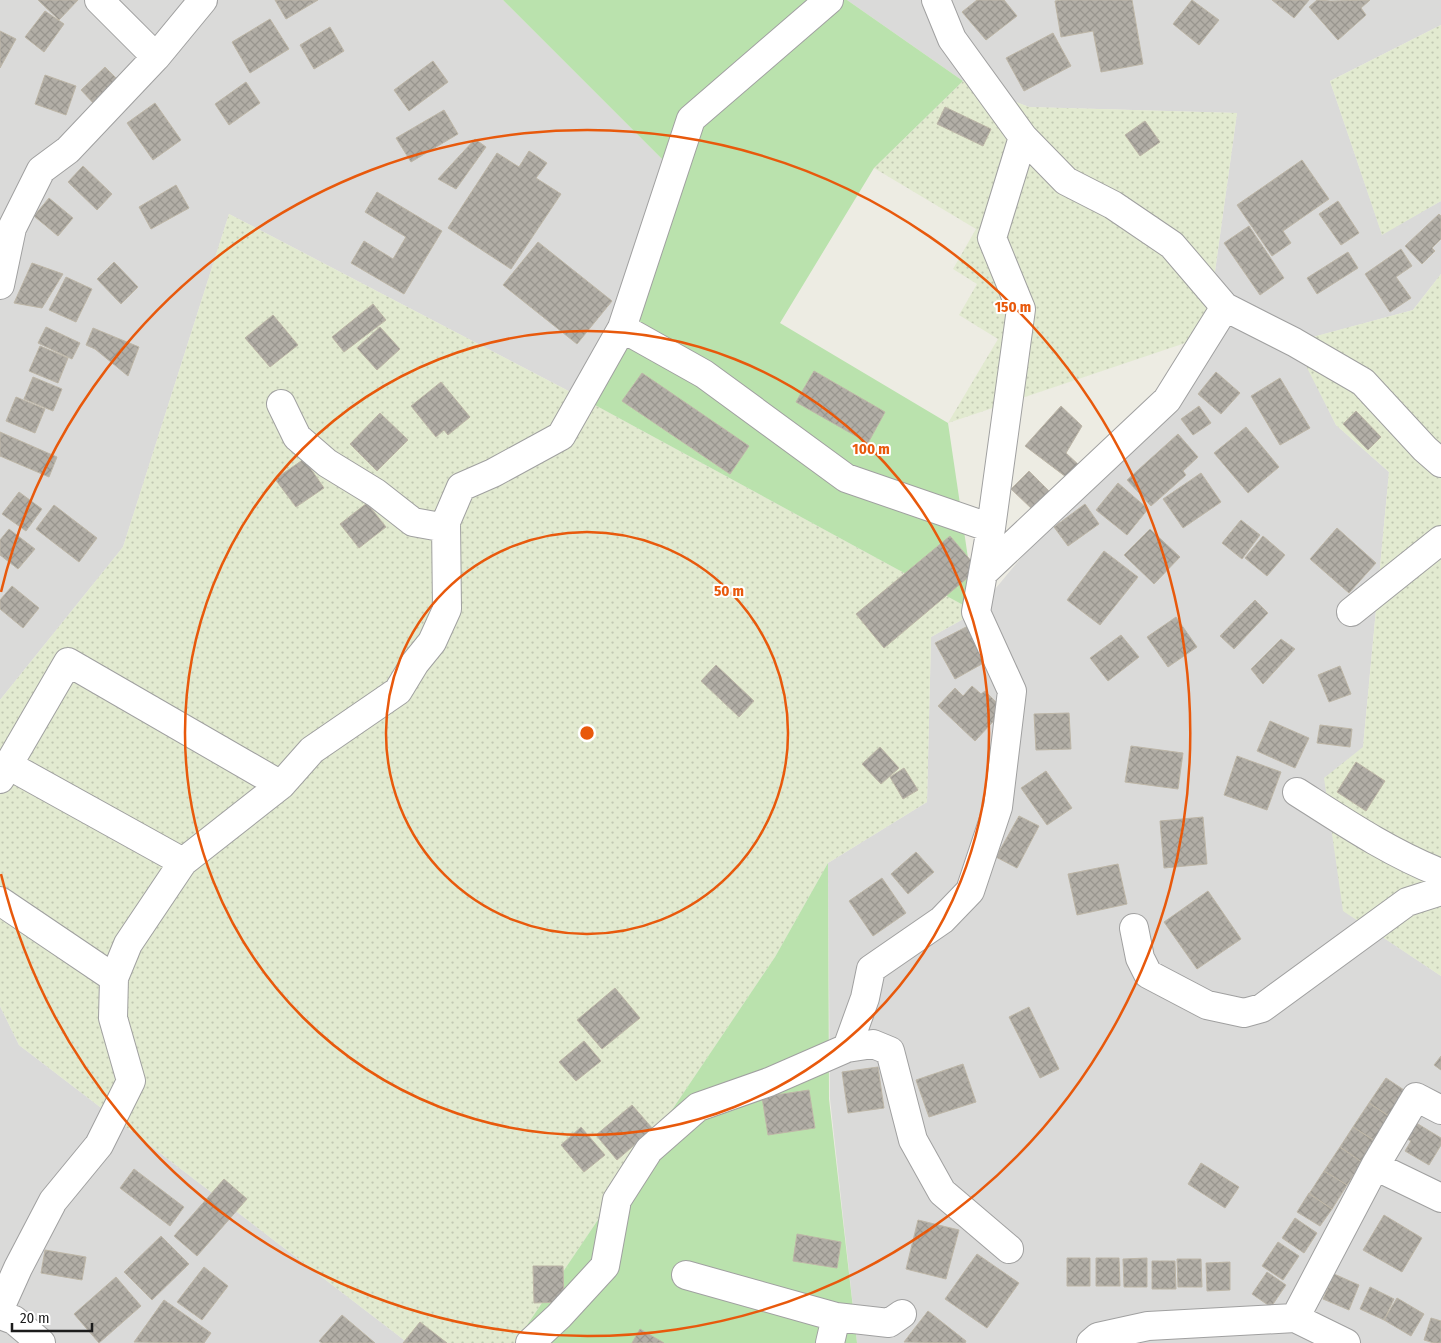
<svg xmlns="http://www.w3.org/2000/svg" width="1441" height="1343" font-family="'Fira Sans Condensed',sans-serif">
<defs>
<pattern id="farmland-dots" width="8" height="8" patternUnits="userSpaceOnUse" patternTransform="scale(1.25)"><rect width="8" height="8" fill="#e2ead0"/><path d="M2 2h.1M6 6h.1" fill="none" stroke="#c1c8b2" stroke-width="1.8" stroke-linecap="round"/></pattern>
<pattern id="building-cross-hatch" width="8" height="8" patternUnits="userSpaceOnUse" patternTransform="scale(1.25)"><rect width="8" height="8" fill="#b2aea6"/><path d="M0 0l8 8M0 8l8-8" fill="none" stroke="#98958e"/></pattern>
</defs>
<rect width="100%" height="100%" fill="#edece3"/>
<!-- residential -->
<path fill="#dadad9" d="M0 0H503L674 171 582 398 229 214 123 547 0 700Z
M847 0H1441V25L1330 81 1382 234 1441 201V274L1413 310 1295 342 1336 425 1389 472 1363 747 1344 911 1441 976V1343H857L830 1099 828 863 927 802 931 637 976 612 1206 336 1237 113 1029 107 963 81Z
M0 1006 19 1045 408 1343H0Z"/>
<!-- farmland -->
<path fill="url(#farmland-dots)" d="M1441 25V201L1382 235 1330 81Z
M963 81 1029 107 1237 113 1206 336 948 423 998 339 959 315 977 284 953 269 976 229 874 168Z
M229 214 582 398 976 612 931 637 927 802 828 863 775 957 515 1343H408L19 1045 0 1006V700L123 547Z
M1441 274V976L1343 911 1324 778 1363 747 1389 472 1336 425 1294 342 1413 310Z"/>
<!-- grass -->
<path fill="#bae2ad" d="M503 0H847L963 81 874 168 780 323 948 423 976 612 582 398 674 171Z
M828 863 829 1099 857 1343H515L775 957Z"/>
<!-- building -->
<path fill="url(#building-cross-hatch)" stroke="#bdb6a7" d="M38 0H78L59 20Z
M275 0H318L286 19Z
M977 0H1004L1017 16 986 40 962 12Z
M1062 0H1132L1143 64 1101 72 1093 31 1061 37 1055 1Z
M1192 0 1219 20 1199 45 1173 24Z
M1272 0H1309L1294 18Z
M1317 0 1331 1 1370 0 1361 8 1366 15 1338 40 1309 7Z
M45 11 64 24 44 52 25 37Z
M270 19 289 49 250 73 232 42Z
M330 27 344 51 314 69 300 45Z
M0 31 16 39 0 68Z
M1053 33 1071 66 1024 91 1006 58Z
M433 61 448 82 409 111 394 90Z
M105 67 120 82 96 106 81 90Z
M45 75 76 86 66 115 35 104Z
M246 82 260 103 229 125 215 104Z
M155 103 181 140 153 160 127 123Z
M945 107 991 129 983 146 937 124Z
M444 110 458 134 411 162 396 138Z
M1145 121 1160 142 1140 156 1125 135Z
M475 139 486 147 456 189 438 179Z
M529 151 547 163 536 178 561 194 511 269 448 228 497 153 519 167Z
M1302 160 1329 199 1283 231 1291 243 1272 256 1237 205Z
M83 166 112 194 97 210 68 182Z
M176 185 189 208 151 229 139 207Z
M377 192 442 231 404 294 351 263 364 241 393 259 406 237 365 212Z
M49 198 73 218 58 236 34 216Z
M1338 201 1359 233 1341 245 1319 214Z
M1439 214 1441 216V239L1432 248 1435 251 1422 264 1405 246Z
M1249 226 1284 278 1260 295 1224 243Z
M538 242 612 301 577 344 503 285Z
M1401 249 1412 266 1396 277 1411 298 1390 312 1365 274Z
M1348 252 1358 268 1317 294 1307 278Z
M114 262 138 287 121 304 97 279Z
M32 263 63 274 42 308 14 303Z
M66 277 92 289 76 322 49 310Z
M373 304 386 320 344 352 332 337Z
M273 315 298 345 270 367 245 338Z
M46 327 80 343 72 359 38 343Z
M380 327 400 349 377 370 357 348Z
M93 328 139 347 128 376 95 349 86 345Z
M40 346 68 358 58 383 29 371Z
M814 371 885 412 868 443 796 402Z
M1216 372 1240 393 1221 414 1198 394Z
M642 373 749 446 730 474 622 401Z
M33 377 62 389 53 411 24 399Z
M1280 378 1310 428 1280 445 1251 396Z
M441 382 470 417 448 435 444 430 436 437 411 406Z
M16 397 45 409 35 433 6 421Z
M1061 406 1082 426 1066 453 1081 467 1070 480 1025 446Z
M1199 406 1211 423 1193 435 1181 419Z
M1356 411 1381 437 1368 450 1343 424Z
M380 413 408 440 377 471 350 444Z
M1246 427 1279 467 1248 493 1214 453Z
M0 432 57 457 49 477 0 456Z
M1178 434 1198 457 1183 471 1186 475 1151 506 1127 480Z
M304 459 324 488 296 507 275 479Z
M1029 471 1050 492 1033 510 1011 489Z
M1201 473 1221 502 1183 528 1163 499Z
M1118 483 1148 509 1127 535 1096 510Z
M19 492 42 509 26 531 2 514Z
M367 503 386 527 359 548 340 524Z
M1085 504 1099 524 1068 546 1054 527Z
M54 505 97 538 79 562 36 529Z
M1241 520 1260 535 1242 559 1222 543Z
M1337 528 1376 563 1349 593 1310 559Z
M9 529 35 549 18 569 0 555V540Z
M1150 529 1180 557 1154 584 1124 555Z
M950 536 978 569 884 648 856 614Z
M1263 536 1285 555 1267 576 1245 558Z
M1104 551 1138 577 1100 625 1067 600Z
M12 586 39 608 23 628 0 609V600Z
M1255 600 1268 613 1234 649 1220 636Z
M1176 617 1197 647 1168 667 1147 637Z
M968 626 989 660 955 679 935 643Z
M1121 635 1139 657 1108 681 1090 658Z
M1281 639 1295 649 1263 684 1251 669Z
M716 665 754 701 739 717 701 681Z
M1340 666 1351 694 1329 702 1318 675Z
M972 686 981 694 985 691 1004 710 975 741 938 706 955 688 963 696Z
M1069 713 1071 749 1036 750 1034 714Z
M1270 721 1309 738 1295 768 1257 751Z
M1320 725 1352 729 1350 747 1317 743Z
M1131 746 1183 753 1178 789 1125 782Z
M880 747 899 768 881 784 862 764Z
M1237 756 1281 772 1267 810 1224 795Z
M1356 762 1385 781 1366 811 1337 792Z
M904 768 918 790 903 799 890 777Z
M1046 771 1072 808 1047 825 1021 788Z
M1019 816 1039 826 1017 868 996 857Z
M1203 817 1207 864 1164 868 1160 821Z
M916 852 934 872 908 894 891 874Z
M1118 864 1127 904 1077 915 1068 874Z
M882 878 906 913 873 936 849 901Z
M1208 891 1241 939 1197 969 1164 922Z
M615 988 640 1018 602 1049 577 1020Z
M1029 1007 1059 1069 1040 1078 1009 1017Z
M584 1041 601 1061 576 1081 559 1062Z
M1441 1056V1070L1434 1065Z
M963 1064 976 1102 929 1117 916 1080Z
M878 1067 884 1108 848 1113 842 1072Z
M1386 1078 1410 1094 1393 1119 1369 1103Z
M809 1090 815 1128 768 1135 762 1097Z
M1369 1103 1394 1119 1378 1143 1353 1127Z
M632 1105 653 1129 617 1160 596 1135Z
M1413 1121 1441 1138V1145L1429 1165 1405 1151 1411 1141 1403 1137Z
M581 1127 605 1155 584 1172 561 1145Z
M1353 1127 1377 1142 1363 1163 1340 1147Z
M1340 1147 1362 1162 1347 1185 1324 1171Z
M1201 1163 1239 1187 1225 1208 1188 1184Z
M134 1169 184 1207 170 1226 120 1188Z
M1324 1171 1347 1185 1332 1209 1309 1194Z
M224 1179 247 1199 197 1256 174 1236Z
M1309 1193 1332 1209 1320 1226 1297 1212Z
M1384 1215 1422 1238 1402 1272 1363 1250Z
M1295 1218 1317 1233 1304 1253 1282 1238Z
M918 1220 959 1230 946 1279 906 1269Z
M797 1234 841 1242 837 1268 793 1261Z
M161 1236 189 1264 152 1300 124 1272Z
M1278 1242 1299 1256 1283 1280 1262 1266Z
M45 1250 86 1257 82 1280 41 1273Z
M977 1254 1019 1283 987 1328 945 1299Z
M1067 1258H1090V1286H1067Z
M1096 1258H1119L1120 1286H1096Z
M1147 1258V1287H1124L1123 1259Z
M1177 1259H1201L1202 1287H1178Z
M1152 1261H1175L1176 1289H1152Z
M1230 1262V1290L1207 1291 1206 1263Z
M533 1266H563L564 1302 534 1303Z
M204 1267 228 1286 202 1320 177 1302Z
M1267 1272 1286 1285 1271 1307 1252 1294Z
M1334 1274 1359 1285 1349 1310 1323 1299Z
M116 1277 141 1306 99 1343 74 1314Z
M1370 1287 1394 1299 1384 1320 1360 1309Z
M1397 1298 1424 1314 1411 1336 1384 1320Z
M164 1300 211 1333 204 1343 134 1342Z
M928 1311 966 1341 965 1343 904 1342Z
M342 1315 375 1343H322L319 1341Z
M1431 1318 1441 1321V1343H1434L1424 1340Z
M420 1322 447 1343H403Z
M640 1329 664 1343H632Z"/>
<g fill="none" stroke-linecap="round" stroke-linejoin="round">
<defs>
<path id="minor" d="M99 0 156 57
M936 0 952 39 1023 137 1066 181 1113 205 1172 245 1225 307 1294 342 1363 382 1425 449 1441 463
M0 285 12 228 41 170 68 150 156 57 203 0
M622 328 704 374 846 478 991 528
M281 404 297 437 327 463 376 493 413 522 446 528
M983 573 1167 400 1225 307
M1351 612 1441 540
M8 765 183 862
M0 779 68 662 281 785
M1297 792C1344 822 1390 853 1441 873
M0 901 114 978
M1134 928 1140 958 1148 974 1207 1005 1244 1013 1262 1008 1407 902 1441 891
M847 1048 865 998 871 969 942 920 970 891 998 807 1012 691 976 612 991 528 1021 309 992 238 1023 137
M1375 1166 1416 1097 1441 1110
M686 1275 836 1317 830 1343
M0 1308 18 1268 53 1201 99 1145 131 1081 113 1018 114 978 128 944 183 862 281 785 312 750 398 691 415 663 432 642 447 609 446 522 461 487 493 473 561 436 622 328 691 119 829 0
M0 1315 14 1320 41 1343
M836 1317 889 1323 902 1314
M1295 1318 1375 1166 1441 1198
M530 1343 559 1316 605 1266 617 1200 649 1150 698 1107 769 1082 847 1048 873 1044 890 1051 913 1140 942 1192 1009 1249
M1091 1343 1098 1337 1148 1326 1295 1318 1346 1343"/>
</defs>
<!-- minor casing -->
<use href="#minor" stroke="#a0a0a0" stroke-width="30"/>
<!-- minor -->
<use href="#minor" stroke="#fff" stroke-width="28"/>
</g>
<!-- distance rings -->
<g fill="none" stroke="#e8590c" stroke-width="2.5">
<circle cx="587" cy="733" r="201"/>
<circle cx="587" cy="733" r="402"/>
<path d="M1 592A603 603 0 1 1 1 874"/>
</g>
<circle cx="587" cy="733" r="8" fill="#e8590c" stroke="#fff" stroke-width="2.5"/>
<g font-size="15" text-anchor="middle" font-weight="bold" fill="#e8590c" stroke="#fff" stroke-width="4" stroke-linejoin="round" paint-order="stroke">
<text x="1013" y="312">150 m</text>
<text x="871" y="454">100 m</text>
<text x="729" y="596">50 m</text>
</g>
<!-- scale -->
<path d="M12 1323v8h80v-8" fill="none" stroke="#1c1c1c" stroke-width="2.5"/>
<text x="20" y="1323" font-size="15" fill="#1c1c1c" stroke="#ffffff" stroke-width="4" paint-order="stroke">20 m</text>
</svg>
